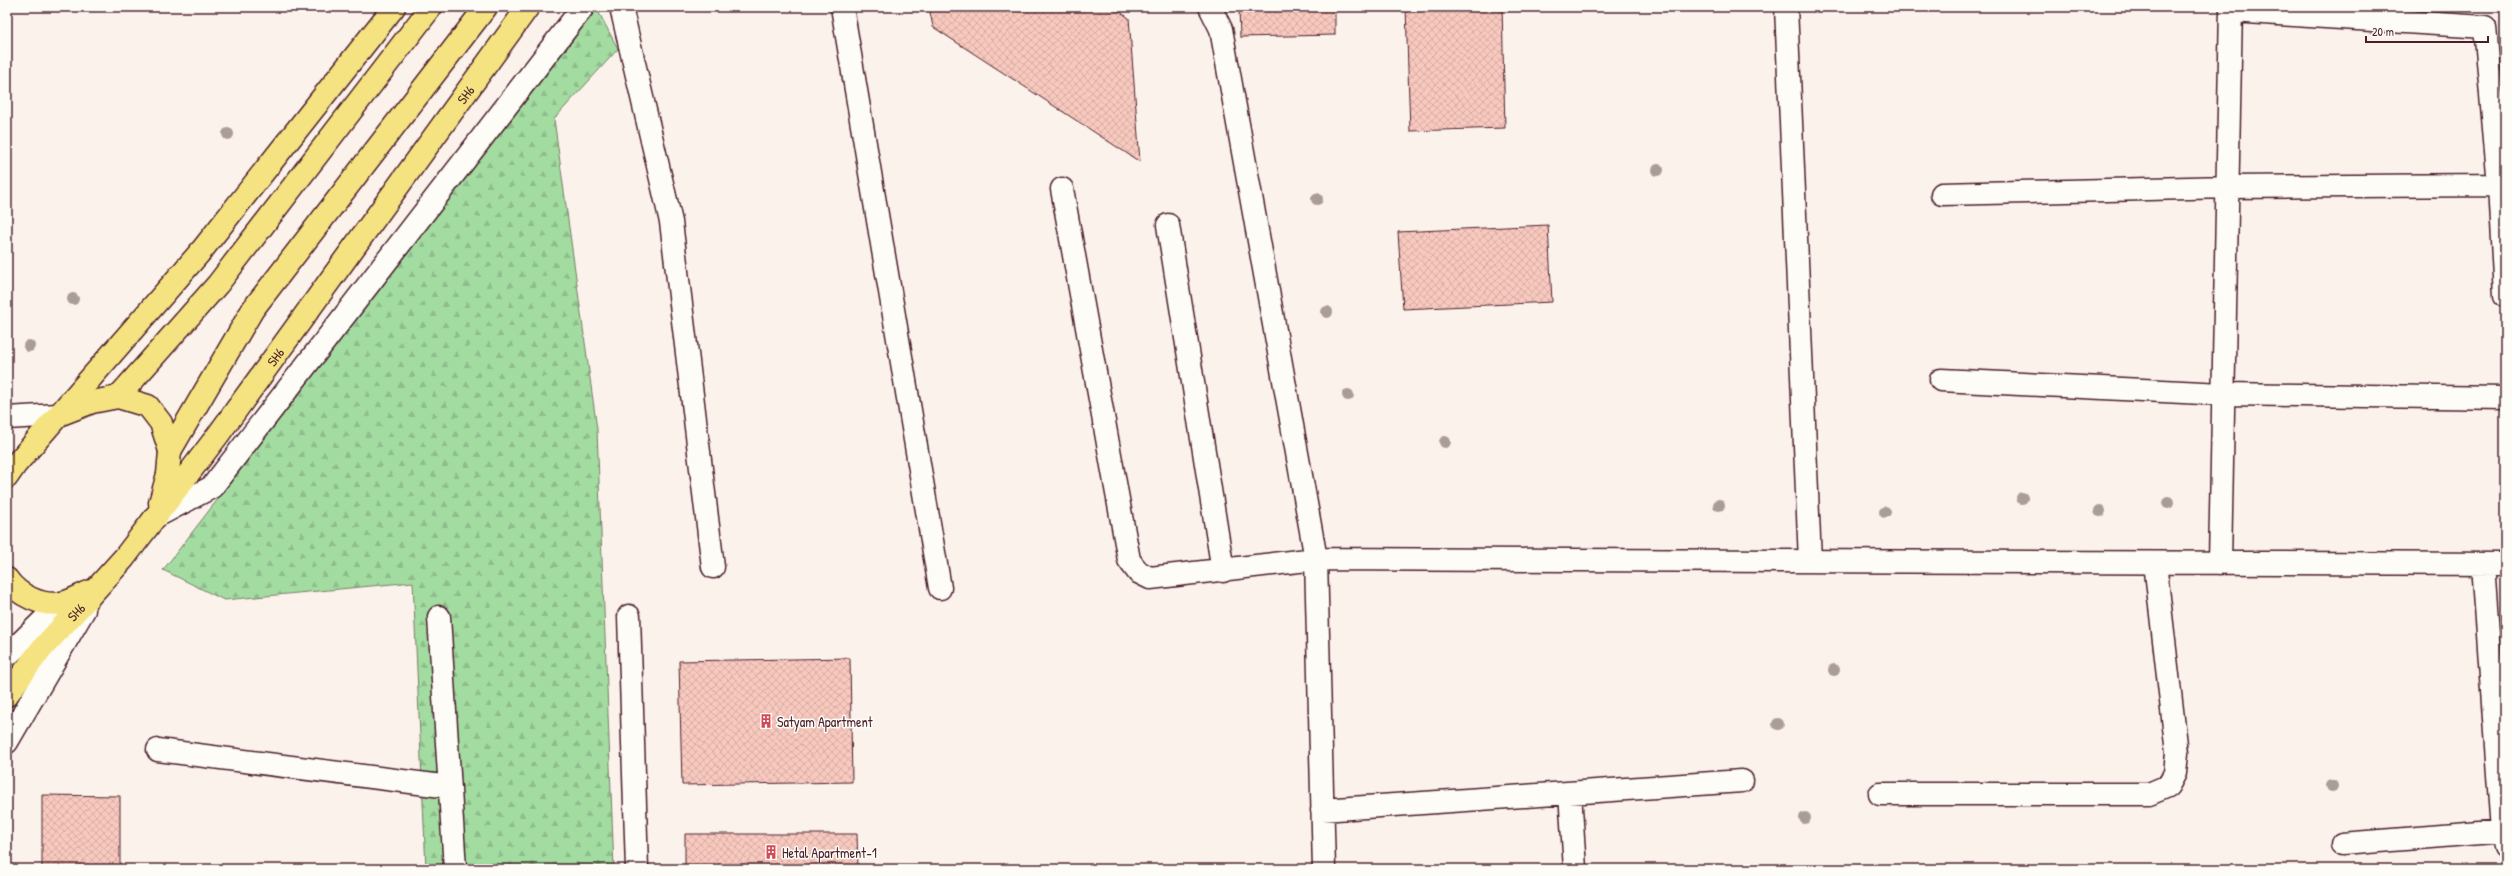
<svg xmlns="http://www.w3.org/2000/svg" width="2512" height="876" font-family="'Patrick Hand',sans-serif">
<defs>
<pattern id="forest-firs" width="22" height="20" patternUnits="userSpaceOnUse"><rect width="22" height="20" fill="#a3dca1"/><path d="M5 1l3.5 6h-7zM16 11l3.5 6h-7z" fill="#8ebc8b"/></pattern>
<pattern id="building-cross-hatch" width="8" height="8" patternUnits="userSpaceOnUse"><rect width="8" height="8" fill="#f8c9be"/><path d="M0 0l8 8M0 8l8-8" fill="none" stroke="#d6aca3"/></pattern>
</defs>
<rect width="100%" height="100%" fill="#fcf2ec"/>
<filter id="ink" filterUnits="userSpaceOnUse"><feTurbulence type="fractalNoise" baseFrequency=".025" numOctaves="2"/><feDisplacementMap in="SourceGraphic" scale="8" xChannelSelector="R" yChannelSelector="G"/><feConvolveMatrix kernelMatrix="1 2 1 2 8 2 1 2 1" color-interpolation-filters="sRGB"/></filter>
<g filter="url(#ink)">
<!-- forest -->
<path fill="url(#forest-firs)" stroke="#767e66" d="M597 9 618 49 554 119 597 429 614 869H426L413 582 224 600 163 570Z"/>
<!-- building -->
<path fill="url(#building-cross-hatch)" stroke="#4a1f2b" d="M929 7H1113L1129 18 1140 162 933 27Z
M1239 7H1335V35L1240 37Z
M1406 7H1502L1505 128 1410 131Z
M1548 225 1552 302 1403 309 1398 232Z
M850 658 852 782 682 785 679 661Z
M42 795 120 796V869H42Z
M685 834H857L858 869H685Z"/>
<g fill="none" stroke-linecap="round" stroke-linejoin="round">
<defs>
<path id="minor" d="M621 7 671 222 713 567
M842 7 940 588
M1210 7 1221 29 1316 559 1324 869
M1786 7 1810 561
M2231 11 2485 27 2499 185 2505 296
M1062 189 1129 560 1138 572 1150 578 1316 559 2505 564
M1942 194 2228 187 2499 185
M1168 225 1223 571
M1941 380 2223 394 2505 398
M7 418 58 415
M155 517 212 487 583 7
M2220 563 2231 7
M2483 564 2502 831 2505 847
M629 616 637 869
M439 617 455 869
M7 656 61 603
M7 742 84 610
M158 750 450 787
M1570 793 1575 869
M1880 794H2149L2168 786 2175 773 2177 753 2155 563
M1322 810 1742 781
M2342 844 2505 831"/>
<g id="major">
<path d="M118 397 218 284 431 7"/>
<path d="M61 414 92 402 118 397 148 406 161 423 170 451 168 474 160 503"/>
<path d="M170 451 253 309 486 7"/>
<path d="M7 477 16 464 202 250 394 7"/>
<path d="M7 579C18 595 42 607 62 603 71 601 81 595 91 591"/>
<path id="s1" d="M7 695 39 652 124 558 218 435 528 7"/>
</g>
</defs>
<!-- minor casing -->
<use href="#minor" stroke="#4a1f2b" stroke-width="25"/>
<!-- major casing -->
<use href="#major" stroke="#4a1f2b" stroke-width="25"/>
<!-- minor -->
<use href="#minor" stroke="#fdfcf7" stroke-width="22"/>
<!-- major -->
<use href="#major" stroke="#f5e381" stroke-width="22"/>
</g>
<!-- trees -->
<g fill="#a99d95">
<circle cx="228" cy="134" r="6"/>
<circle cx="1658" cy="170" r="6"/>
<circle cx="1317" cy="199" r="6"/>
<circle cx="73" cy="299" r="6"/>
<circle cx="1327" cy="312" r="6"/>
<circle cx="29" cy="346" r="6"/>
<circle cx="1348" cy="395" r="6"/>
<circle cx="1445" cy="442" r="6"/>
<circle cx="2022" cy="498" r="6"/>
<circle cx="2168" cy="503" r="6"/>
<circle cx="1719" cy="505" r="6"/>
<circle cx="2100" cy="511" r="6"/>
<circle cx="1885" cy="512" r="6"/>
<circle cx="1834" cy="670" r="6"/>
<circle cx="1778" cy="724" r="6"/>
<circle cx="2332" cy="786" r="6"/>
<circle cx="1805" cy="818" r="6"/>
</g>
</g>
<!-- icons -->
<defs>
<symbol id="building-bare" viewBox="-9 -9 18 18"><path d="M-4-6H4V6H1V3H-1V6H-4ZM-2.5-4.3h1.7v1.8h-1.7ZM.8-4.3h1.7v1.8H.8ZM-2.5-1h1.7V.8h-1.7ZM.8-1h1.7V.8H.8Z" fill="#d1495b" stroke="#fdfcf7" stroke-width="2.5" paint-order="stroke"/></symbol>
</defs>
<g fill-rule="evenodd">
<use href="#building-bare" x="756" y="711" width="20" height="20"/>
<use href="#building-bare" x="761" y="842" width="20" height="20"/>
</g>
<g text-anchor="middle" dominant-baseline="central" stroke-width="3" stroke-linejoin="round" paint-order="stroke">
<!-- street labels -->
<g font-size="14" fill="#4a1f2b" stroke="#fdfcf7">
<text stroke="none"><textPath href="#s1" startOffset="756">SH6</textPath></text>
<text stroke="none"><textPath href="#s1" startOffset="432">SH6</textPath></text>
<text stroke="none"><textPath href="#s1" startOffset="108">SH6</textPath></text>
</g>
<!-- poi labels -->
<g font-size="14" fill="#4a1f2b" stroke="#fdfcf7" text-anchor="start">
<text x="777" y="721">Satyam Apartment</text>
<text x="782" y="852">Hetal Apartment-1</text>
</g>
</g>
<!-- margin -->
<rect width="2512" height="876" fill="none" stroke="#fdfcf7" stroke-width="24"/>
<rect x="12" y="12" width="2488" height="852" fill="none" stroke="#4a1f2b" stroke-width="1.5" filter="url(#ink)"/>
<!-- scale -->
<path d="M2366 36v6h122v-6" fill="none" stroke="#4a1f2b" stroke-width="2"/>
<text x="2372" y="36" font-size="12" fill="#4a1f2b" stroke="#fdfcf7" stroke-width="3" paint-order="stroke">20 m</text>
</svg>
